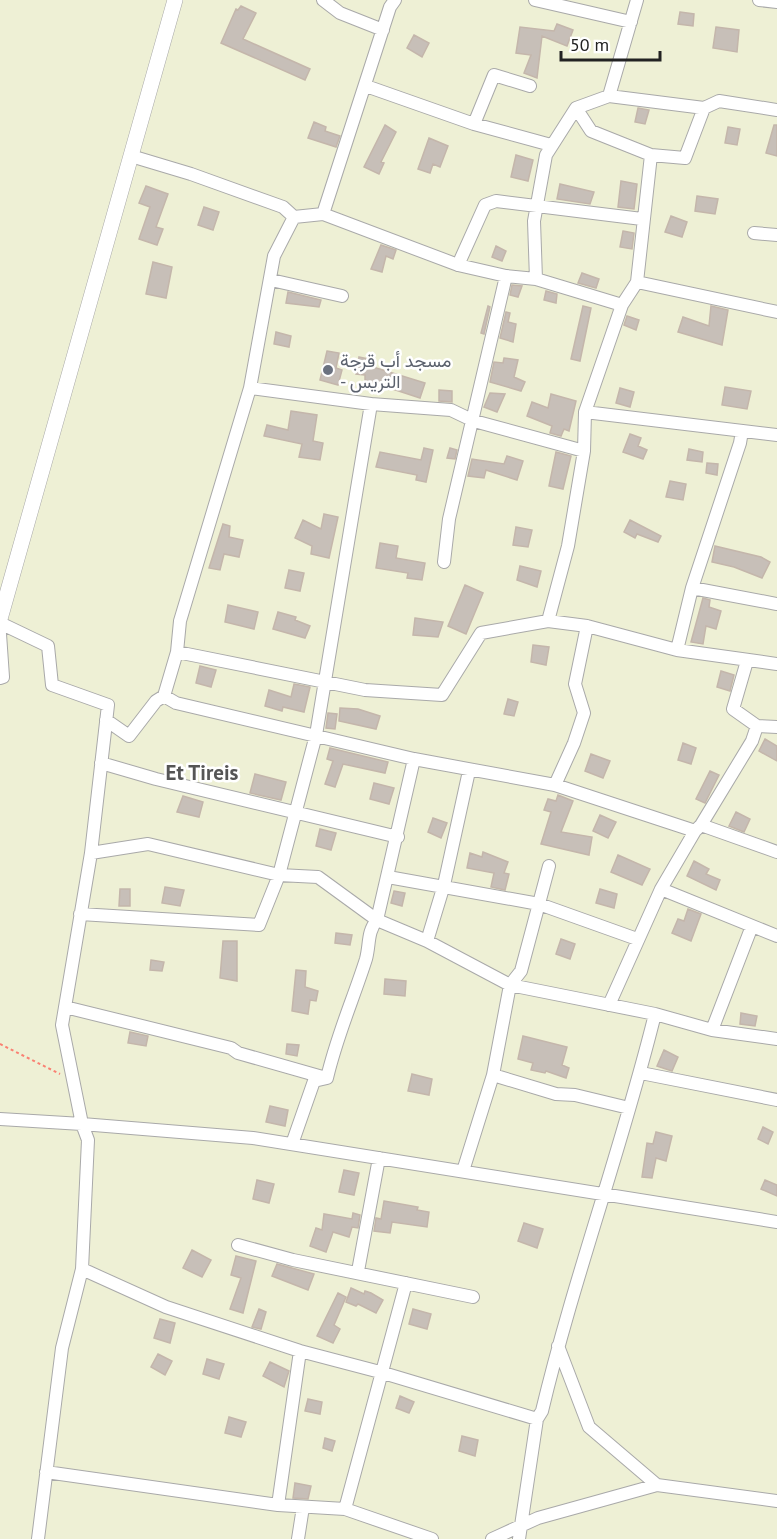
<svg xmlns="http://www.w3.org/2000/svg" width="777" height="1539" font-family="'PT Sans',Vazirmatn,sans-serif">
<rect width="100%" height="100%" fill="#f2efe9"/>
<!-- farmland -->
<path fill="#eef0d5" d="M0 0H777V1539H0Z"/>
<!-- building -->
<path fill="#c7bfb8" stroke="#c4b6ab" stroke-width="1.5" d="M241 6 256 13 243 39 310 69 305 80 221 43 236 9 238 10Z
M680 12 694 14 693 26 678 24Z
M557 24 573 30 567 46 542 36 537 78 524 73 531 55 516 53 520 27 554 31Z
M716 27 739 30 737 52 713 48Z
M414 35 429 43 422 57 407 48Z
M638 108 649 110 645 124 635 122Z
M314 122 326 127 325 131 340 136 336 147 308 138Z
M385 125 396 132 381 162 384 163 379 174 364 167Z
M774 125H777V156L766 153Z
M728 127 740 129 737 145 725 143Z
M429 138 448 146 440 167 433 164 430 173 418 169Z
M516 155 533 160 528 181 511 177Z
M621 181 637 184 634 209 618 207Z
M560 184 594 192 590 204 557 199Z
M146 186 168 194 156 227 163 229 157 245 139 239 150 207 139 203Z
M697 196 718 199 715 214 695 211Z
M204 207 219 212 213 230 198 225Z
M671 216 687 222 682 237 665 232Z
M623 231 634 233 632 249 620 247Z
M381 245 396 250 393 259 386 256 382 272 371 269Z
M496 246 506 251 502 261 492 257Z
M153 262 172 267 166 298 146 294Z
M582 273 599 279 596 288 578 283Z
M512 285 522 286 518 297 510 295Z
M546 291 557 294 556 303 544 300Z
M288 292 321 300 319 307 286 303Z
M488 306 490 307 484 334 481 333Z
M583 306 591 308 580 361 571 359Z
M711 306 728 310 722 345 678 332 683 317 709 326Z
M506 312 510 313 508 322 516 324 513 342 500 338Z
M627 316 639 320 636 330 624 325Z
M276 332 291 336 289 347 274 344Z
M327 351 339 353 336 368 342 370 338 385 320 380Z
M359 357 374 360 373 367 425 383 420 398 365 380V375L356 374Z
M504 358 518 360 514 377 525 382 521 391 490 382 494 362 503 363Z
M725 387 751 391 747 409 722 405Z
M620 388 634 392 630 407 616 403Z
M439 390 452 391V402L439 401Z
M490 393 505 394 497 412 484 407Z
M551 394 576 401 569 431 564 429 561 436 550 433 552 426 527 416 532 402 548 408Z
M291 411 317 415 313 441 323 443 320 460 299 457 302 444 264 436 267 425 288 430Z
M630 434 641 438 638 446 647 450 643 459 623 452Z
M424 448 433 450 426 482 416 480 417 475 376 467 380 452 421 460Z
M450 448 457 450 455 459 447 458Z
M689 449 703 452 702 462 687 460Z
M556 452 571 456 563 489 549 486Z
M507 456 523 461 517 480 486 470 484 478 468 476 472 459 504 464Z
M707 463 718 464 717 475 706 473Z
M670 481 686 484 683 500 666 497Z
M324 514 338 517 329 558 311 554 312 546 295 538 303 520 321 529Z
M630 520 661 536 658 542 637 534 635 538 624 532Z
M223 524 230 526 229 537 243 540 239 557 224 554 220 570 209 568Z
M516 527 532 530 528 547 513 545Z
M380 543 398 546 396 558 425 563 422 580 407 578 408 573 376 568Z
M715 546 761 557 770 562 762 578 734 567 712 562Z
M520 566 541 571 537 587 517 580Z
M289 570 304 573 300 591 285 588Z
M465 585 483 593 466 634 448 626Z
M703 598 710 600 709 607 721 611 716 629 706 626 703 644 691 642Z
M228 605 258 612 254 629 225 622Z
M278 612 296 617 295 620 310 626 305 638 273 629Z
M415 618 443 622 438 637 413 635Z
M533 645 549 647 546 665 531 662Z
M200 666 216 670 211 687 196 683Z
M721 671 734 675 730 691 717 687Z
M294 684 310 687 304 712 283 707 282 711 265 706 269 690 291 697Z
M508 699 518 702 514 716 504 714Z
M340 708 358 709 380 716 376 729 339 721Z
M328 713 337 714 335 729 326 728Z
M765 739 777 746V761L759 751Z
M683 743 696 748 691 764 678 760Z
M330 748 388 762 385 773 343 764 335 787 325 784 333 761 327 759Z
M591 754 610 761 603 778 585 771Z
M710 771 719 775 705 803 696 799Z
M255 774 286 782 281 800 250 793Z
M374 783 394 788 389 804 370 799Z
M558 795 573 801 561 832 592 837 589 855 541 844 551 812 544 810 548 799 556 801Z
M183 796 203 802 199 817 177 812Z
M736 812 750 819 744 832 729 826Z
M600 815 616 822 608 838 593 831Z
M433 818 447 823 441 838 428 832Z
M320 829 336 833 331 850 316 846Z
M483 852 508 862 504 873 509 874 505 890 491 887 494 873 467 868 470 853 482 857Z
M618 855 650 869 642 885 611 872Z
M694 861 709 869 706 874 720 880 716 890 687 876Z
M165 887 184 890 180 906 162 903Z
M120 889H130V906H119Z
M600 889 617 894 614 908 596 903Z
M394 891 405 893 402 906 391 903Z
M688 909 701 914 691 941 672 933 678 919 684 921Z
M336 933 352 935 350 945 335 943Z
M561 939 575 944 570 959 556 954Z
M223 941H237V981L220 978Z
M151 960 164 962 162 971 150 970Z
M296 970 306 971 305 987 318 991 316 1001 310 1000 308 1014 292 1011Z
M385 979 406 981 405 996 384 994Z
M741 1013 757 1016 755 1026 740 1024Z
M130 1032 148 1036 146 1046 128 1043Z
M523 1036 567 1047 562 1065 569 1068 566 1078 546 1071 545 1073 531 1070 533 1063 518 1059Z
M287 1044 299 1045 297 1056 286 1054Z
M664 1050 678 1057 672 1071 657 1066Z
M412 1074 432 1079 429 1095 408 1091Z
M270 1106 288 1110 285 1126 266 1122Z
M763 1127 773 1132 768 1144 758 1139Z
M656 1132 672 1136 666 1161 656 1158 652 1178 642 1177 647 1143 653 1144Z
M344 1170 359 1173 354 1195 339 1192Z
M257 1180 274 1184 269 1203 253 1199Z
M765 1180 777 1185V1196L761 1189Z
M384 1201 418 1207 417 1210 429 1212 427 1227 392 1222 390 1233 374 1231 376 1218 381 1219Z
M353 1213 360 1215 358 1228 352 1227 349 1237 333 1232 326 1252 310 1246 316 1228 322 1230 324 1214 352 1219Z
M524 1223 543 1229 537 1248 518 1241Z
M192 1250 211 1260 202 1277 183 1268Z
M236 1256 256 1261 243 1313 230 1309 241 1278 231 1275Z
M277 1264 314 1274 308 1290 272 1276Z
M351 1288 364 1294 365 1291 371 1293 383 1300 376 1313 358 1304 356 1306 346 1302Z
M338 1293 346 1297 334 1325 340 1329 333 1343 317 1336Z
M259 1309 266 1312 261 1329 252 1327Z
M413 1309 431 1314 427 1329 409 1324Z
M160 1319 175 1323 170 1343 154 1338Z
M158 1354 172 1361 165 1375 151 1367Z
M207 1359 224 1364 219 1379 203 1374Z
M270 1362 289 1371 284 1387 263 1376Z
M400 1396 414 1402 409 1413 396 1408Z
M308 1399 322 1402 320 1414 305 1411Z
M229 1417 246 1422 241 1437 225 1433Z
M462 1436 478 1440 475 1456 459 1451Z
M325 1438 335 1441 332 1451 323 1448Z
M295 1483 311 1486 308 1499 293 1498Z"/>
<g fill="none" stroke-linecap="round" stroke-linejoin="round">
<defs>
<path id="minor" d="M323 0 340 13 383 30
M535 0 631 22
M759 0 777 2
M366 86 474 124 551 145
M609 96 704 108
M576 108 591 131 651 155
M474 124 494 75 530 86
M131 156 191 174 283 207 294 217 323 214 458 265 506 276 536 279 622 305
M323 214 390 7 395 0
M754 233 777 235
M458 265 485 205 496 201 642 219
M536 279 534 221 546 155 576 108 609 96 637 0
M271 280 342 296
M637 282 777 312
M250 388 371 404 451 410 474 421 584 451
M585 412 777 435
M444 562 449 519 506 276
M692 588 777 604
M548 621 568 546 584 451 585 412 622 305 637 282 651 155 685 158 704 108 719 101 777 110
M0 623 48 646 52 685 108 705 91 853
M0 634 3 677 0 678
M677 650 692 588 740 443 742 431
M177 652 365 690 442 695 481 633 548 621 587 626 677 650 777 664
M747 661 733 709 757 726 777 727
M164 696 176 703 414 759 555 785 695 831 701 825 777 852
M106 720 129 736 156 701 164 696 177 652 180 621 250 388 274 256 294 217
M101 763 156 779 398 837
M555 785 574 743 584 713 575 684 587 626
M701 825 752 741 757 726
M388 877 539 904 637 939
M661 889 777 936
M80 914 259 925 279 875 316 735 371 404
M427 941 444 885 469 771
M609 1005 661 889 695 831
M65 1007 231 1048 238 1053 326 1078
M712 1030 752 926
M777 1039 712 1030 655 1014 510 985 427 941 377 920 318 877 279 875 148 844 91 853 62 1025 82 1124 253 1138 777 1222
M641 1073 777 1100
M493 1075 556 1094 575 1095 629 1108
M0 1119 82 1124 88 1140 82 1269 62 1348 38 1539
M292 1144 314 1081 327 1078C337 1035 353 1000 366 959 370 944 367 932 377 920L414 759
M463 1171 493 1075 510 985 521 971 549 866
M238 1245 293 1260 473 1297
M82 1269 166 1307 300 1351 380 1372 537 1419
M358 1271 379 1158
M558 1346 589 1427 657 1485 777 1501
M300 1351 278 1505 345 1509 432 1539
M46 1472 278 1505
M345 1509 406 1283
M298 1539 303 1507
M492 1539 538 1518 657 1485
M519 1539 537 1419 542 1411C574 1277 622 1148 655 1014"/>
<path id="tertiary" d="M0 619 175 0"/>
</defs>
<!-- minor casing -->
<use href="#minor" stroke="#a9a9a9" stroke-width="14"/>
<!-- tertiary casing -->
<use href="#tertiary" stroke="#a9a9a9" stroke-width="16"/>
<!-- path -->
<path stroke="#fa8072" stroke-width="2" stroke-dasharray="3 3" stroke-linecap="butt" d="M0 1044 60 1074"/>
<!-- minor -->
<use href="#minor" stroke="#fff" stroke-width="12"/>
<!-- tertiary -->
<use href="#tertiary" stroke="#fff" stroke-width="15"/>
</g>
<!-- markers -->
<circle fill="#6b7280" stroke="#fff" stroke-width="2" cx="328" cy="370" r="6"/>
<g text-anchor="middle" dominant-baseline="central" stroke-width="5" stroke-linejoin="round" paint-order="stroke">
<!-- worship labels -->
<g font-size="18" fill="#5b616d" stroke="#fff" text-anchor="start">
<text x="340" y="360">مسجد أب قرجة<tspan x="340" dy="21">- التريس</tspan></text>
</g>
<!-- quarter labels -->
<g font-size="21" font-weight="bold" fill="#555" stroke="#fff">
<text x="202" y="772">Et Tireis</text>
</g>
</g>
<!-- scale -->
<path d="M561 51v9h99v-9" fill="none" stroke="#222222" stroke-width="3"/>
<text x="570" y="51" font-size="18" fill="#222222" stroke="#ffffff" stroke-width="4.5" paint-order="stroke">50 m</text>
</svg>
